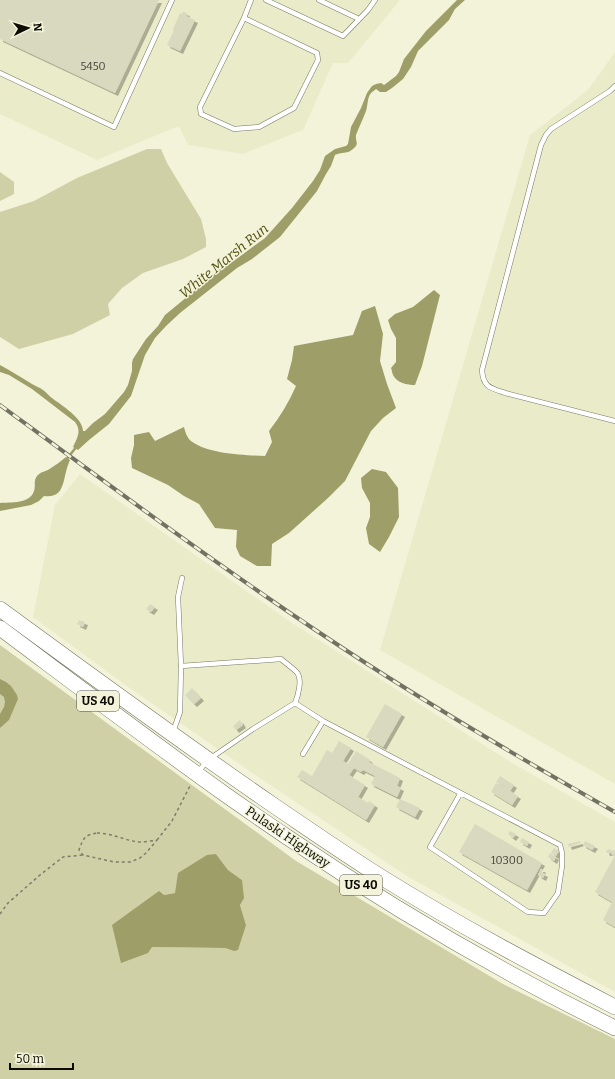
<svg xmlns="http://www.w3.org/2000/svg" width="615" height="1079" font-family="Bitter,serif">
<defs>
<filter id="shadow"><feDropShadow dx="3" dy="3" stdDeviation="0" flood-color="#0004"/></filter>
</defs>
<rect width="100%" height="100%" fill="#f3f3da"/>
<!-- built -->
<path fill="#eaebc9" d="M0 0H400L348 63H333L303 130 243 154 188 145 179 126 97 160 0 114Z
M615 52V784L380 650 530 135 588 90Z
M80 474 292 623 512 763 615 822V992L410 878 254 774 124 684 33 617 55 505Z"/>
<!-- green -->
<path fill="#cfd0a6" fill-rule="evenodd" d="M147 149H161L167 163 201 219 206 239V247L183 259 143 273 122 288 108 304 110 315 73 334 19 349 0 337V212L34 201 77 178Z
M0 172 14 182V194L0 201Z
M0 645 296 861 503 984 615 1039V1079H0ZM216 854 228 870 242 880 240 905 246 925 234 951 225 948 152 947 164 895 175 893Z"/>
<!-- water -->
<path fill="#9e9e68" d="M457 0H465L455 9 449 20 418 51 411 67 403 79 392 88 386 92H380L376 89C375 90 373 91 371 93 367 98 368 105 366 111 363 119 359 127 356 135 355 142 360 143 353 149 348 154 341 152 335 155L331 166 326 174 317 191 280 237 252 259 237 268 180 313 166 326 155 338 145 355 131 396 109 424 89 440 78 450 73 447C77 438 82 431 75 422L32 389 9 375 0 372V365C11 371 21 377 32 384 35 386 39 387 43 390 46 392 49 396 52 398 61 405 83 418 83 431H85L93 423 105 414 124 392 128 385 132 371V363L133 359 146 339 158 326 165 315 210 278 222 267 235 260 265 238 292 208 313 181 320 170 325 156 335 149 346 146 348 144 351 127 361 108 367 93 372 86 376 84 381 83 384 85 396 76 399 72 404 59 426 31Z
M434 290 440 295 422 366 415 385C407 385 397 383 393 375 392 373 392 370 391 368L396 362V338L391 329 388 320 395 314 413 307Z
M375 306 383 334 380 361 387 384 396 408 383 418 371 431 345 481 328 498 289 533 272 544 271 566H257L240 556 236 547 237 530 215 528 199 504 184 496 168 485 132 468 131 458 134 445V435L149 432 155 441 184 427C185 431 187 438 191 441 208 454 243 455 265 456L272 442 269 431C280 417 289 402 296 386L287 379 292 360 294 346 353 335 362 311Z
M66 457 70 460C62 476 67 499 44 496L39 501 31 505 0 511V503C11 502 30 504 34 491 36 486 33 481 37 476 41 471 46 472 51 468 56 465 61 461 66 457Z
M372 469 386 472 398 488 399 517 389 537 380 552 369 544 366 528 370 517V503L362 488 361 478Z
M0 679 6 682 11 686 17 695 18 699 9 720 0 728V714L4 707 5 702 4 697 0 694Z
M216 854 228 870 242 880 244 898 240 905 246 925 238 950 234 951 225 948 152 947 148 953 121 963 112 925 159 891 164 895 175 893 178 873 207 855Z"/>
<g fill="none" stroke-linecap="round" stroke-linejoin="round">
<!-- stream -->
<path stroke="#9e9e68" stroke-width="2.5" d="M66 460 77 446"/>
</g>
<!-- building -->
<path fill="#d9d9c0" filter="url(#shadow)" d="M0 0H159L115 93 0 39Z
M183 12 187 13 186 16 195 20 180 51 167 45 174 30 173 29 180 13 182 14Z
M150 604 155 607 151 612 146 609Z
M79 620 85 622 83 627 77 624Z
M192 688 201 698 194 704 185 695Z
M385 704 402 714 383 747 366 737Z
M240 720 243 725 236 730 233 726Z
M339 741 351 748 343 761 348 764 356 751 370 760 369 762 400 778 397 786 401 788 397 797 371 784 375 776 363 770 361 772 354 768 349 775 365 785 358 797 368 803 369 801 375 805 366 820 297 777 302 770 312 776 327 750 332 753Z
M500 776 514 785 510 791 518 796 512 805 491 792 496 783 508 789 496 782Z
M400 799 420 808 415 817 396 807Z
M475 824 542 863 527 890 459 852Z
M510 831 516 834 513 838 508 834Z
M522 838 529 842 527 846 520 842Z
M580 841 581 843 569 847 568 844Z
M585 841 595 846 592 850 583 845Z
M554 848 559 851 556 856 551 853Z
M609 849H610L611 851 613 850 615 851V927L603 920 612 902 595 892 615 855 613 856 611 853H607L606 851Z
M550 853 556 857 554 861 548 857Z
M540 869H542L543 871 541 872 545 874 543 878 538 875 540 871V872Z"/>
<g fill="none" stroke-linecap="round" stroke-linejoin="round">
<defs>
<path id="service" d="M266 0 343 36 368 10 375 0
M319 0 359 19
M244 18 317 53 318 60 294 108 259 127 234 129 201 114 200 107 244 18 251 0
M0 73 114 127 172 0
M615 86 610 91 551 129 546 135 541 145 482 370C483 387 490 388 505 393L615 421
M181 666 281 659C284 662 296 670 298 674 302 681 298 696 295 703L253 729 208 760 198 772
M295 703 323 721 560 845 562 853V866L558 893 544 913 528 912 430 847 460 794
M173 732 180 712 181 666 178 597 182 578
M303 754 323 721"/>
<path id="trunk" d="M0 609C90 675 180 741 273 805 310 830 347 856 386 880 460 926 538 967 615 1007
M0 628C75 684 150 741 226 795 246 809 266 823 287 837 392 908 501 972 615 1028"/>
</defs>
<!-- service casing -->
<use href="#service" stroke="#787862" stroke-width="5.5"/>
<!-- trunk casing -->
<use href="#trunk" stroke="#787862" stroke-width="16"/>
<!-- path -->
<path stroke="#7d7d6d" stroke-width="1.5" stroke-dasharray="3 3" stroke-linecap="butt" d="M97 833C111 833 124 840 138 842 144 842 151 841 157 840L146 853 140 858 130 862H114L83 855 79 850C83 839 84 835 97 833Z
M157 840 172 821 191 784
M0 914 8 903 40 875 63 857 83 855"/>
<!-- service -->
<use href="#service" stroke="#fff" stroke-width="4.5"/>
<!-- trunk -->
<use href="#trunk" stroke="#fff" stroke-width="15"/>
<defs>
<path id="rail" d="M0 405C109 485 217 565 329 639 422 701 518 757 615 812"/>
</defs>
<!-- rail casing -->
<use href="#rail" stroke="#727263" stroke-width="4"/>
<!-- rail -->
<use href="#rail" stroke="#f3f3da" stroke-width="2.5" stroke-dasharray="8" stroke-linecap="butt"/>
</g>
<g text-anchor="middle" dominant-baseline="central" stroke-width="3" stroke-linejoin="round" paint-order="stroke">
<!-- number labels -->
<g font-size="11" fill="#3f3f34">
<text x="93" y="66">5450</text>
<text x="507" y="860">10300</text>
</g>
<!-- shield labels -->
<g fill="#f3f3da" stroke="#515145" stroke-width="1">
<rect x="77" y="691" width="42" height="20" rx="3"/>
<rect x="340" y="875" width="42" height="20" rx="3"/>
</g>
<g font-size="12" font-weight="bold" fill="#0c0c05">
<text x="98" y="701">US 40</text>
<text x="361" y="885">US 40</text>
</g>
<!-- street labels -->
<g font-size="13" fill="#0c0c05" stroke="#f3f3da">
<text transform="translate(288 837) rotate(34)">Pulaski Highway</text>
</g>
<!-- water labels -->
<g font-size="14" font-style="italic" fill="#535111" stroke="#f3f3da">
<text transform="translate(224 261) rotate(-39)">White Marsh Run</text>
</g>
</g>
<!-- north arrow -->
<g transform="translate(28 28) rotate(85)" stroke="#f3f3da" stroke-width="3" paint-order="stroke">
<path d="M0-3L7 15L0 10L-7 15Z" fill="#0c0c05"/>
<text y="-6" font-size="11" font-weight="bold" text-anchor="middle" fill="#0c0c05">N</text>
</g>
<!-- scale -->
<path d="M10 1063v6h63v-6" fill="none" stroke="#0c0c05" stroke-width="2"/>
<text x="16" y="1063" font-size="12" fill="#0c0c05" stroke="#f3f3da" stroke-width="3" paint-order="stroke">50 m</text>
</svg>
